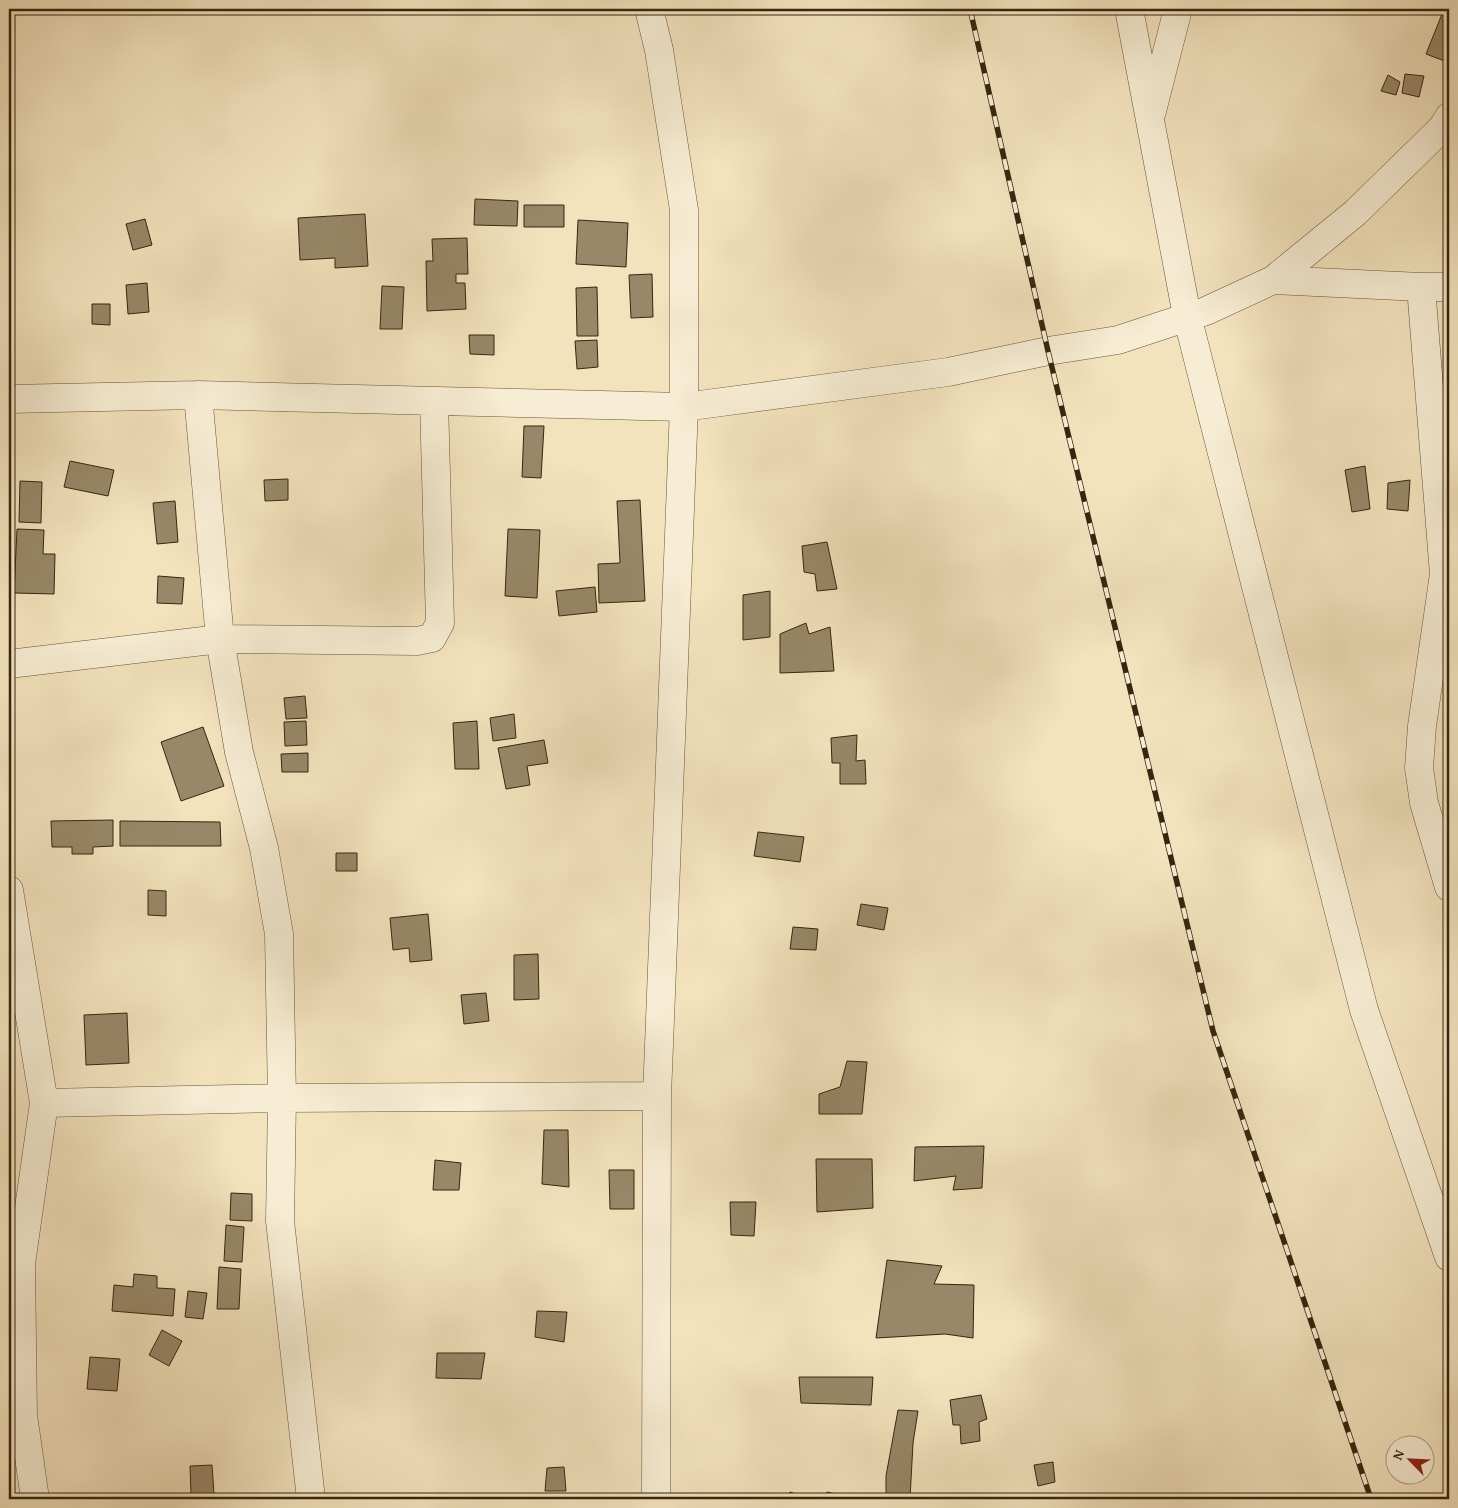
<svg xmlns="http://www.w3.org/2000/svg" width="1458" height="1508" font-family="'Gentium Book Plus',serif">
<rect width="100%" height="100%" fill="#f3e3bd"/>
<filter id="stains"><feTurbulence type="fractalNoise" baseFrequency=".004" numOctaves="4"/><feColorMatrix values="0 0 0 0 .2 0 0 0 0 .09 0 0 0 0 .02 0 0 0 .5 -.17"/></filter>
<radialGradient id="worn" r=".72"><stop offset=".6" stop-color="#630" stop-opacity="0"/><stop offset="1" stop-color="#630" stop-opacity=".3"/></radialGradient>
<!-- building -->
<path fill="#988869" stroke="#36260f" d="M1444 9 1449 11V55L1447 62 1426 54Z
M1405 74 1424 76 1419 97 1402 93Z
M1388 75 1400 82 1396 95 1381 91Z
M475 199 518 201 517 226 474 225Z
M524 205H564V227H524Z
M365 214 368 266 335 268V258L300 260 298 218Z
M145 219 152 245 133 250 126 224Z
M578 220 628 223 626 267 576 264Z
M467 238 468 274H456V283H465L466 309 427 311 426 261H433L432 239Z
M652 274 653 317 631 318 629 275Z
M147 283 149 312 128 314 126 285Z
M382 286 404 287 402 329H380Z
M597 287 598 336H577L576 288Z
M92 304H110V325L92 324Z
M469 335H494V355L470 354Z
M597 340 598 367 577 369 575 341Z
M524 426H544L541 478 522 477Z
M70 461 114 470 108 496 64 487Z
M1365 466 1370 509 1352 512 1345 470Z
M288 479V500L265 501 264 480Z
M1410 480 1408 511 1387 509 1388 483Z
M20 481 42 482 41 523 19 522Z
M640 500 645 601 599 603 598 564 620 563 617 501Z
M175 501 178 542 157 544 153 503Z
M17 529 44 530 43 554H55L54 594 14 593Z
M508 529 540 530 537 598 505 596Z
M827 542 837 589 817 591 815 574 804 572 802 546Z
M158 576 184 578 182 604 157 603Z
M595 587 597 612 559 616 556 591Z
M770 591V637L743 640V595Z
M806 623 809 634 830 627 834 671 780 673V634Z
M305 696 307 718 286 719 284 698Z
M514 714 516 738 493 741 490 718Z
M306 721 307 745 285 746 284 722Z
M477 721 479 769H455L453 723Z
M203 727 224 786 181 801 161 742Z
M857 735 856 761 865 760 866 784H840V763H832L831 738Z
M544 740 548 763 527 766 530 785 506 789 498 748Z
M308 753V772H282L281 754Z
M113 820V846L93 847V854H72V847H52L51 821Z
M120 821 220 822 221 846H120Z
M758 832 804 837 800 862 754 856Z
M336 853H357V871H336Z
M148 890 166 891V916L148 915Z
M861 904 888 908 884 930 857 925Z
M428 914 432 960 410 962 409 948 393 950 390 918Z
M793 927 818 929 816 950 790 949Z
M538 954 539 999 514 1000V955Z
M486 993 489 1021 464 1024 461 995Z
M127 1013 129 1063 86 1065 84 1015Z
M847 1061 867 1062 862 1114H819V1094L840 1087Z
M544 1130H568L569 1187 542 1184Z
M984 1146 982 1188 953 1190 956 1176 914 1181 915 1147Z
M816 1159H872L873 1208 817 1212Z
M435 1160 461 1163 459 1190H433Z
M609 1170H634V1209H610Z
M231 1193 252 1194V1221L230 1220Z
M730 1202H756L754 1236 731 1235Z
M226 1225 244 1227 242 1262 224 1261Z
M887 1260 942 1266 934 1284 974 1285 973 1338 945 1334 876 1338Z
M219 1267 241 1269 239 1309H217Z
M134 1274 157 1276V1288L175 1289 173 1316 112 1311 114 1285 133 1287Z
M188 1291 207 1293 203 1319 185 1317Z
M537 1311 567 1312 564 1342 535 1337Z
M162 1330 182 1341 169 1366 149 1355Z
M437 1353H485L481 1379 436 1378Z
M90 1357 120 1359 117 1391 87 1389Z
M799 1377H873L871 1405 801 1403Z
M981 1395 987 1419 979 1422 980 1441 961 1444 960 1425H953L950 1400Z
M898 1410 918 1411 913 1443 910 1499H886V1476Z
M1053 1462 1055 1482 1038 1486 1034 1465Z
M212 1465 214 1494 191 1495 190 1466Z
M564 1467 566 1491H545L547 1468Z
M790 1492 811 1499H788Z
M827 1492 853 1498 852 1499H823Z"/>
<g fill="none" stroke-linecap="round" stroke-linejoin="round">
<defs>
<path id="minor" d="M649 9 659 50 684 210V407L657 1096 656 1499
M1129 9 1187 316 1364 1010 1449 1257
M1152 111 1178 9
M1273 280 1421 287H1449
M1421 287 1444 574 1422 726 1419 768 1424 803 1449 887
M198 395 220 639 239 752 264 848 279 934 282 1098 280 1221 311 1499
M9 399 198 395 684 407 948 372 1048 351 1118 340 1206 311 1273 280 1355 213 1442 128 1449 117
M9 664 220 639 417 641 432 638 440 623 434 401
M9 890 44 1103 21 1264 23 1415 35 1499
M44 1103 282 1098 657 1096"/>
</defs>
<!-- minor casing -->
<use href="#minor" stroke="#65553a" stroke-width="29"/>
<!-- minor -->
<use href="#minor" stroke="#f7edd4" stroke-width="28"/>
<defs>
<path id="rail" d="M970 9 1048 351 1213 1031 1371 1499"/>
</defs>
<!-- rail casing -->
<use href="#rail" stroke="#36260f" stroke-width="5.5"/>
<!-- rail -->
<use href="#rail" stroke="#f7edd4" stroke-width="4" stroke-dasharray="11" stroke-linecap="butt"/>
</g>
<!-- margin -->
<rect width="1458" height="1508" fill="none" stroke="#f3e3bd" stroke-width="30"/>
<rect x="10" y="10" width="1438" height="1488" fill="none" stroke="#36260f" stroke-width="2.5"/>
<rect x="15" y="15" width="1428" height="1478" fill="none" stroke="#36260f"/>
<!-- north arrow -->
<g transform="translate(1410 1460) rotate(294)"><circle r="24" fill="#f7edd4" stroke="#aa9d85"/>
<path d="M0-4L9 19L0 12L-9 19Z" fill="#8f2418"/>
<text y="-8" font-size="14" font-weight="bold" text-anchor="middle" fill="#36260f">N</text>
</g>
<rect width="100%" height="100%" filter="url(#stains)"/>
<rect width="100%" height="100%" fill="url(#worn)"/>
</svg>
